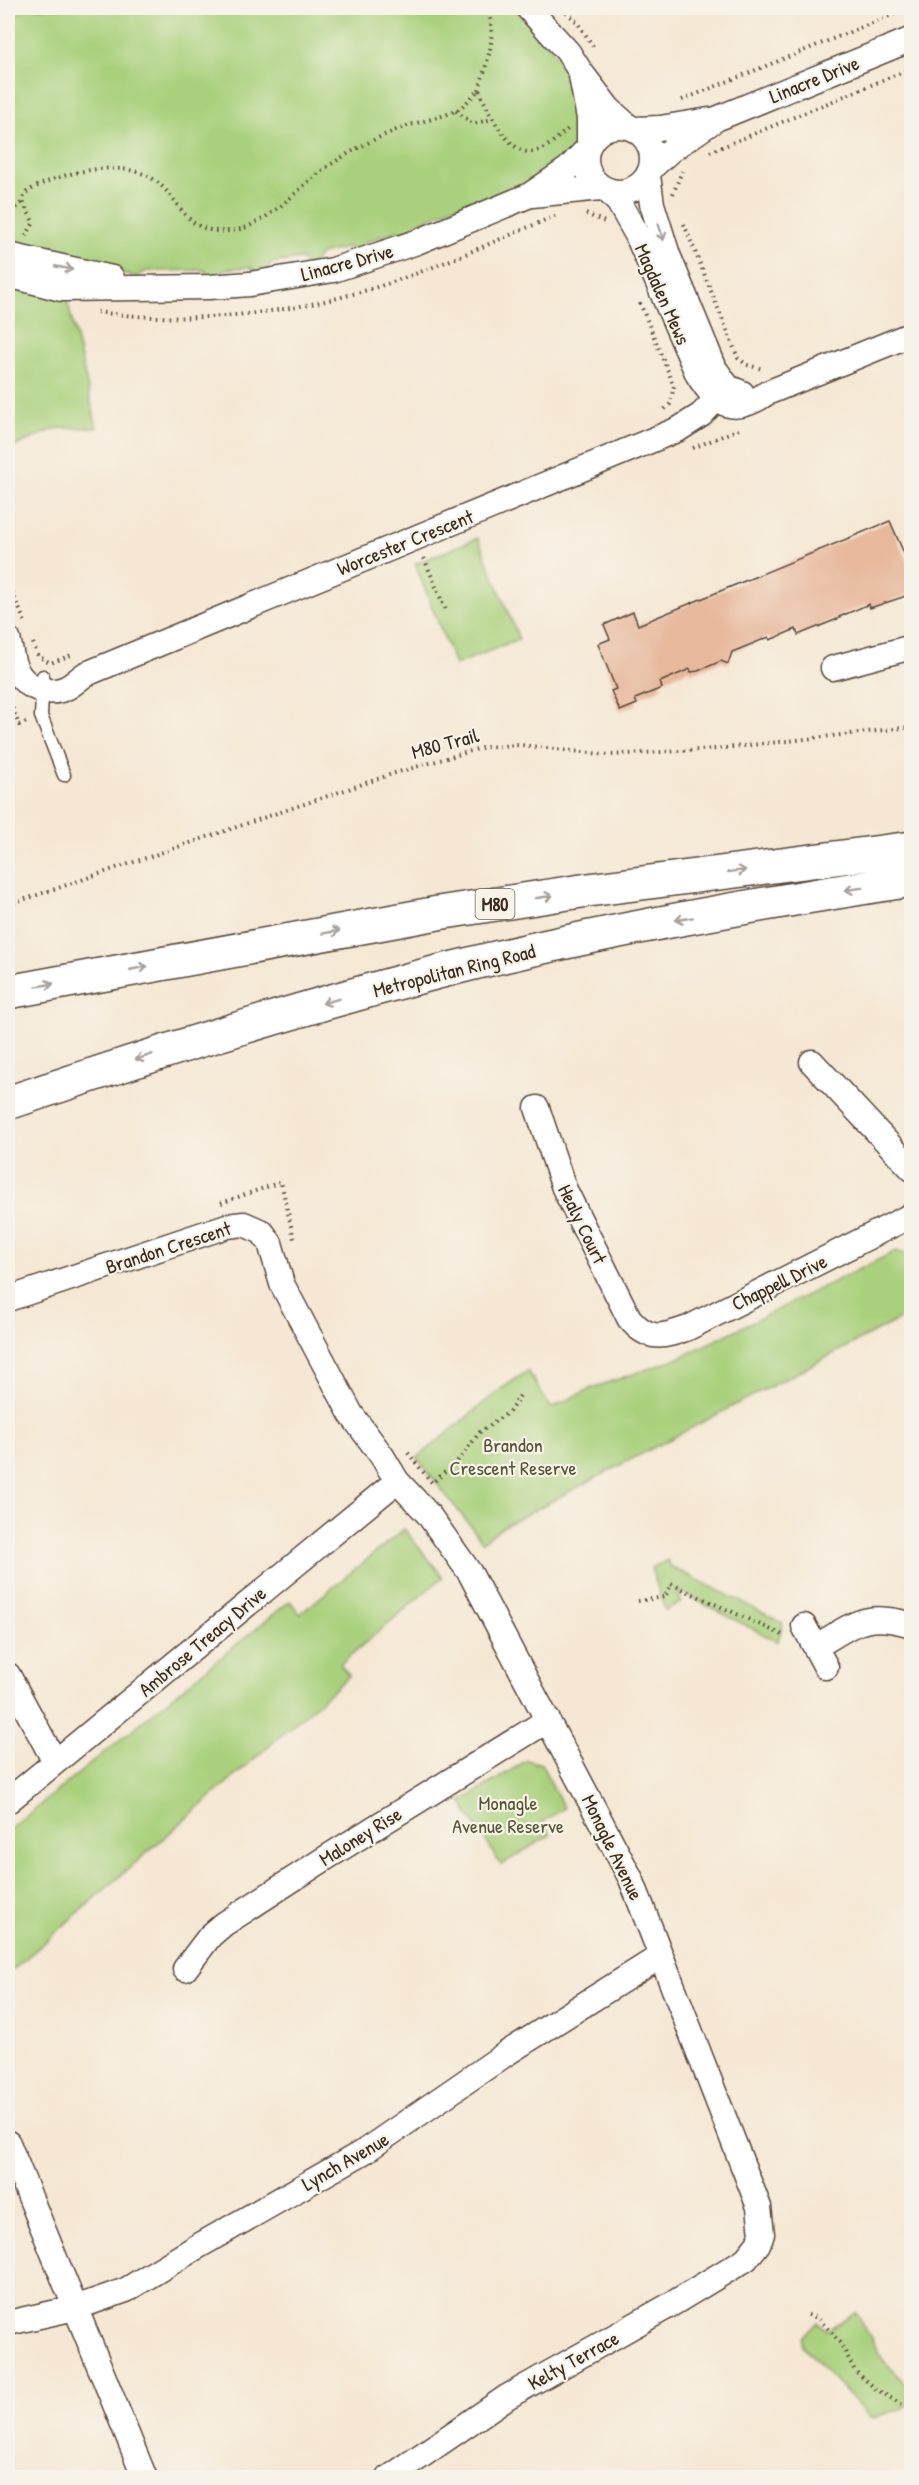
<svg xmlns="http://www.w3.org/2000/svg" width="919" height="2485" font-family="'Patrick Hand',sans-serif">
<rect width="100%" height="100%" fill="#f7f3e8"/>
<filter id="ink" filterUnits="userSpaceOnUse"><feTurbulence type="fractalNoise" baseFrequency=".0167" numOctaves="2"/><feDisplacementMap in="SourceGraphic" scale="12" xChannelSelector="R" yChannelSelector="G"/><feConvolveMatrix kernelMatrix="1 2 1 2 8 2 1 2 1" color-interpolation-filters="sRGB"/></filter>
<filter id="wash" filterUnits="userSpaceOnUse"><feTurbulence type="fractalNoise" baseFrequency=".008" numOctaves="4" result="noise"/><feDisplacementMap in="SourceGraphic" scale="24" xChannelSelector="R" yChannelSelector="G"/><feGaussianBlur stdDeviation="1.35" result="paint"/><feColorMatrix in="noise" values="0 0 0 0 0 0 0 0 0 0 0 0 0 0 0 0 0 1.4 0 .05"/><feComposite in="paint" operator="in"/></filter>
<g filter="url(#wash)">
<rect width="100%" height="100%" fill="#f5e7d3"/>
<!-- green -->
<path fill="#a9d07b" stroke="#727d4c" stroke-width="1.5" d="M27 8H514C538 35 566 58 576 95 580 111 579 130 581 146L539 178 475 206 467 202 414 224 412 232 404 236 396 231 366 242 363 250 358 252 349 247 320 254 314 263 306 265 301 259 271 263 265 272 256 273 251 267 225 269 219 276 211 277 204 270 146 271 138 277 29 255 8 248V20Z
M8 281 66 295 97 428H57L8 449Z
M478 538 519 639 455 665 415 564Z
M896 1251 911 1256V1313L500 1528 483 1542 417 1458 502 1388 528 1371 551 1408 592 1388 677 1359Z
M404 1529 443 1577 340 1664 349 1676 8 1974V1831L290 1601 300 1614Z
M668 1560 670 1566 783 1623 778 1642 679 1591 681 1602 665 1610 651 1568Z
M527 1760 541 1764 564 1808 543 1822 550 1835 501 1865 461 1802Z
M856 2312 883 2360 911 2390V2400L903 2408 871 2419 803 2346V2338L818 2322 827 2330Z"/>
<g id="blocks">
<!-- building -->
<path fill="#e7b89c" d="M890 521 912 572V594L870 608 869 604 839 617 840 618 798 635 796 629 770 640 769 637 732 652 728 664 721 661 698 671 691 672 690 669 660 682 662 688 635 699 637 704 620 711 611 691 616 689 598 644 610 639 604 625 633 612 638 625Z"/>
</g>
</g>
<g filter="url(#ink)">
<use href="#blocks" fill-opacity="0" stroke="#574639" stroke-width="1.5"/>
<g fill="none" stroke-linecap="round" stroke-linejoin="round">
<defs>
<path id="service" d="M43 676 41 716 64 775"/>
<path id="minor" d="M528 8 568 52 580 71 609 109 629 127
M581 76 589 118V145
M586 159a33 33 0 1 1 66 0a33 33 0 1 1-66 0Z
M634 129 660 128 709 120
M651 168 671 150 716 119 912 39
M648 176 652 204 668 255 715 369 728 387 742 393
M608 191 619 203 637 235 698 375C718 407 734 416 767 393L912 334
M532 195 601 188
M8 255 112 278
M8 275 61 289 209 287 250 284 333 270 417 242 530 195 568 169 587 149
M8 639C11 648 11 658 15 667 22 686 47 697 66 688 73 685 79 678 86 674L679 429 701 415 728 387
M833 668 912 647
M812 1062 912 1169
M537 1108 564 1188 629 1318C648 1342 663 1337 688 1328L912 1215
M8 1299 227 1226 244 1224 262 1232 270 1243 282 1284 351 1414 382 1456 397 1481 428 1514 470 1573 631 1879 759 2207 762 2234 758 2244 746 2259 672 2304 507 2397 389 2478
M804 1626 826 1667
M815 1647C855 1624 864 1611 912 1625
M8 1675 55 1762
M8 1801 397 1481
M185 1969 210 1936 224 1924 321 1861 548 1720
M8 2143 145 2478
M8 2323 75 2308 126 2290 195 2248 365 2151 507 2053 661 1956"/>
<path id="motorway" d="M8 992 438 913 588 890 912 848
M8 1103C150 1055 292 1010 438 972 594 932 753 905 912 880"/>
</defs>
<!-- service casing -->
<use href="#service" stroke="#574639" stroke-width="15"/>
<!-- minor casing -->
<use href="#minor" stroke="#574639" stroke-width="27"/>
<!-- motorway casing -->
<use href="#motorway" stroke="#574639" stroke-width="36"/>
<!-- path -->
<path stroke="#574639" stroke-width="4" stroke-dasharray="1.5 4.5" stroke-linecap="butt" d="M562 8 577 22 595 49
M479 90C487 59 497 41 488 8
M682 100 909 8
M456 111 473 124 492 119
M710 152 912 68
M673 194 682 171
M586 214 605 222
M8 217 23 201
M684 224 738 358 747 365 763 369
M26 236 33 224C31 212 17 202 27 192 58 172 126 156 157 182 183 203 185 234 228 231 267 229 299 185 330 165 354 149 379 136 407 126 422 121 440 118 455 111 464 107 472 96 479 90 487 109 510 160 537 151 549 147 558 137 568 129
M640 303 674 386 670 404 663 411
M97 312C186 324 277 316 364 291 429 272 492 242 555 216
M693 448 739 429
M424 558 446 611
M8 581 26 625
M33 643 38 656 51 663 71 655
M8 697 19 725 29 721
M8 905 395 773 485 747 520 745 609 755 716 749 912 727
M221 1203 281 1182 294 1239
M408 1453 432 1483 456 1463 480 1432 509 1412 521 1394
M638 1601 665 1597 671 1584 785 1636
M808 2315 818 2318 832 2333 841 2344 855 2371 876 2389 912 2411"/>
<!-- service -->
<use href="#service" stroke="#fff" stroke-width="12"/>
<!-- minor -->
<use href="#minor" stroke="#fff" stroke-width="24"/>
<!-- motorway -->
<use href="#motorway" stroke="#fff" stroke-width="33"/>
</g>
<!-- one-way arrows -->
<defs><path id="oneway-shaft" d="M-6 0H5M1.5-3L5.5 0L1.5 3" fill="none" stroke-width="1.6" stroke-linecap="round" stroke-linejoin="round" transform="scale(1.5)"/></defs>
<g stroke="#a79f9a">
<use href="#oneway-shaft" transform="translate(661 232) rotate(73)"/>
<use href="#oneway-shaft" transform="translate(64 268) rotate(11)"/>
<use href="#oneway-shaft" transform="translate(737 871) rotate(-7)"/>
<use href="#oneway-shaft" transform="translate(854 889) rotate(171)"/>
<use href="#oneway-shaft" transform="translate(544 897) rotate(-8)"/>
<use href="#oneway-shaft" transform="translate(684 919) rotate(170)"/>
<use href="#oneway-shaft" transform="translate(331 932) rotate(-10)"/>
<use href="#oneway-shaft" transform="translate(139 968) rotate(-11)"/>
<use href="#oneway-shaft" transform="translate(45 985) rotate(-10)"/>
<use href="#oneway-shaft" transform="translate(331 1001) rotate(165)"/>
<use href="#oneway-shaft" transform="translate(144 1057) rotate(162)"/>
</g>
</g>
<g text-anchor="middle" dominant-baseline="central" stroke-width="4.5" stroke-linejoin="round" paint-order="stroke">
<!-- shield labels -->
<rect fill="#f7f3e8" stroke="#73665b" stroke-width="1.5" x="475.5" y="889" width="39" height="30" rx="4.5"/>
<g font-size="18" font-weight="bold" fill="#3b2a1e">
<text x="495" y="904">M80</text>
</g>
<!-- street labels -->
<g font-size="20" fill="#3b2a1e" stroke="#f7f3e8">
<text transform="translate(814 79) rotate(-22)">Linacre Drive</text>
<text transform="translate(347 262) rotate(-15)">Linacre Drive</text>
<text transform="translate(663 294) rotate(66)">Magdalen Mews</text>
<text transform="translate(405 542) rotate(-22)">Worcester Crescent</text>
<text transform="translate(445 743) rotate(-15)">M80 Trail</text>
<text transform="translate(454 970) rotate(-14)">Metropolitan Ring Road</text>
<text transform="translate(583 1224) rotate(64)">Healy Court</text>
<text transform="translate(168 1247) rotate(-18)">Brandon Crescent</text>
<text transform="translate(779 1282) rotate(-26)">Chappell Drive</text>
<text transform="translate(202 1641) rotate(-40)">Ambrose Treacy Drive</text>
<text transform="translate(360 1836) rotate(-32)">Maloney Rise</text>
<text transform="translate(613 1847) rotate(64)">Monagle Avenue</text>
<text transform="translate(345 2161) rotate(-30)">Lynch Avenue</text>
<text transform="translate(573 2360) rotate(-29)">Kelty Terrace</text>
</g>
<!-- park labels -->
<g font-size="20" fill="#565435" stroke="#f7f3e8">
<text x="513" y="1444">Brandon<tspan x="513" dy="23">Crescent Reserve</tspan></text>
<text x="508" y="1802">Monagle<tspan x="508" dy="23">Avenue Reserve</tspan></text>
</g>
</g>
<!-- margin -->
<rect width="919" height="2485" fill="none" stroke="#f7f3e8" stroke-width="30"/>
</svg>
